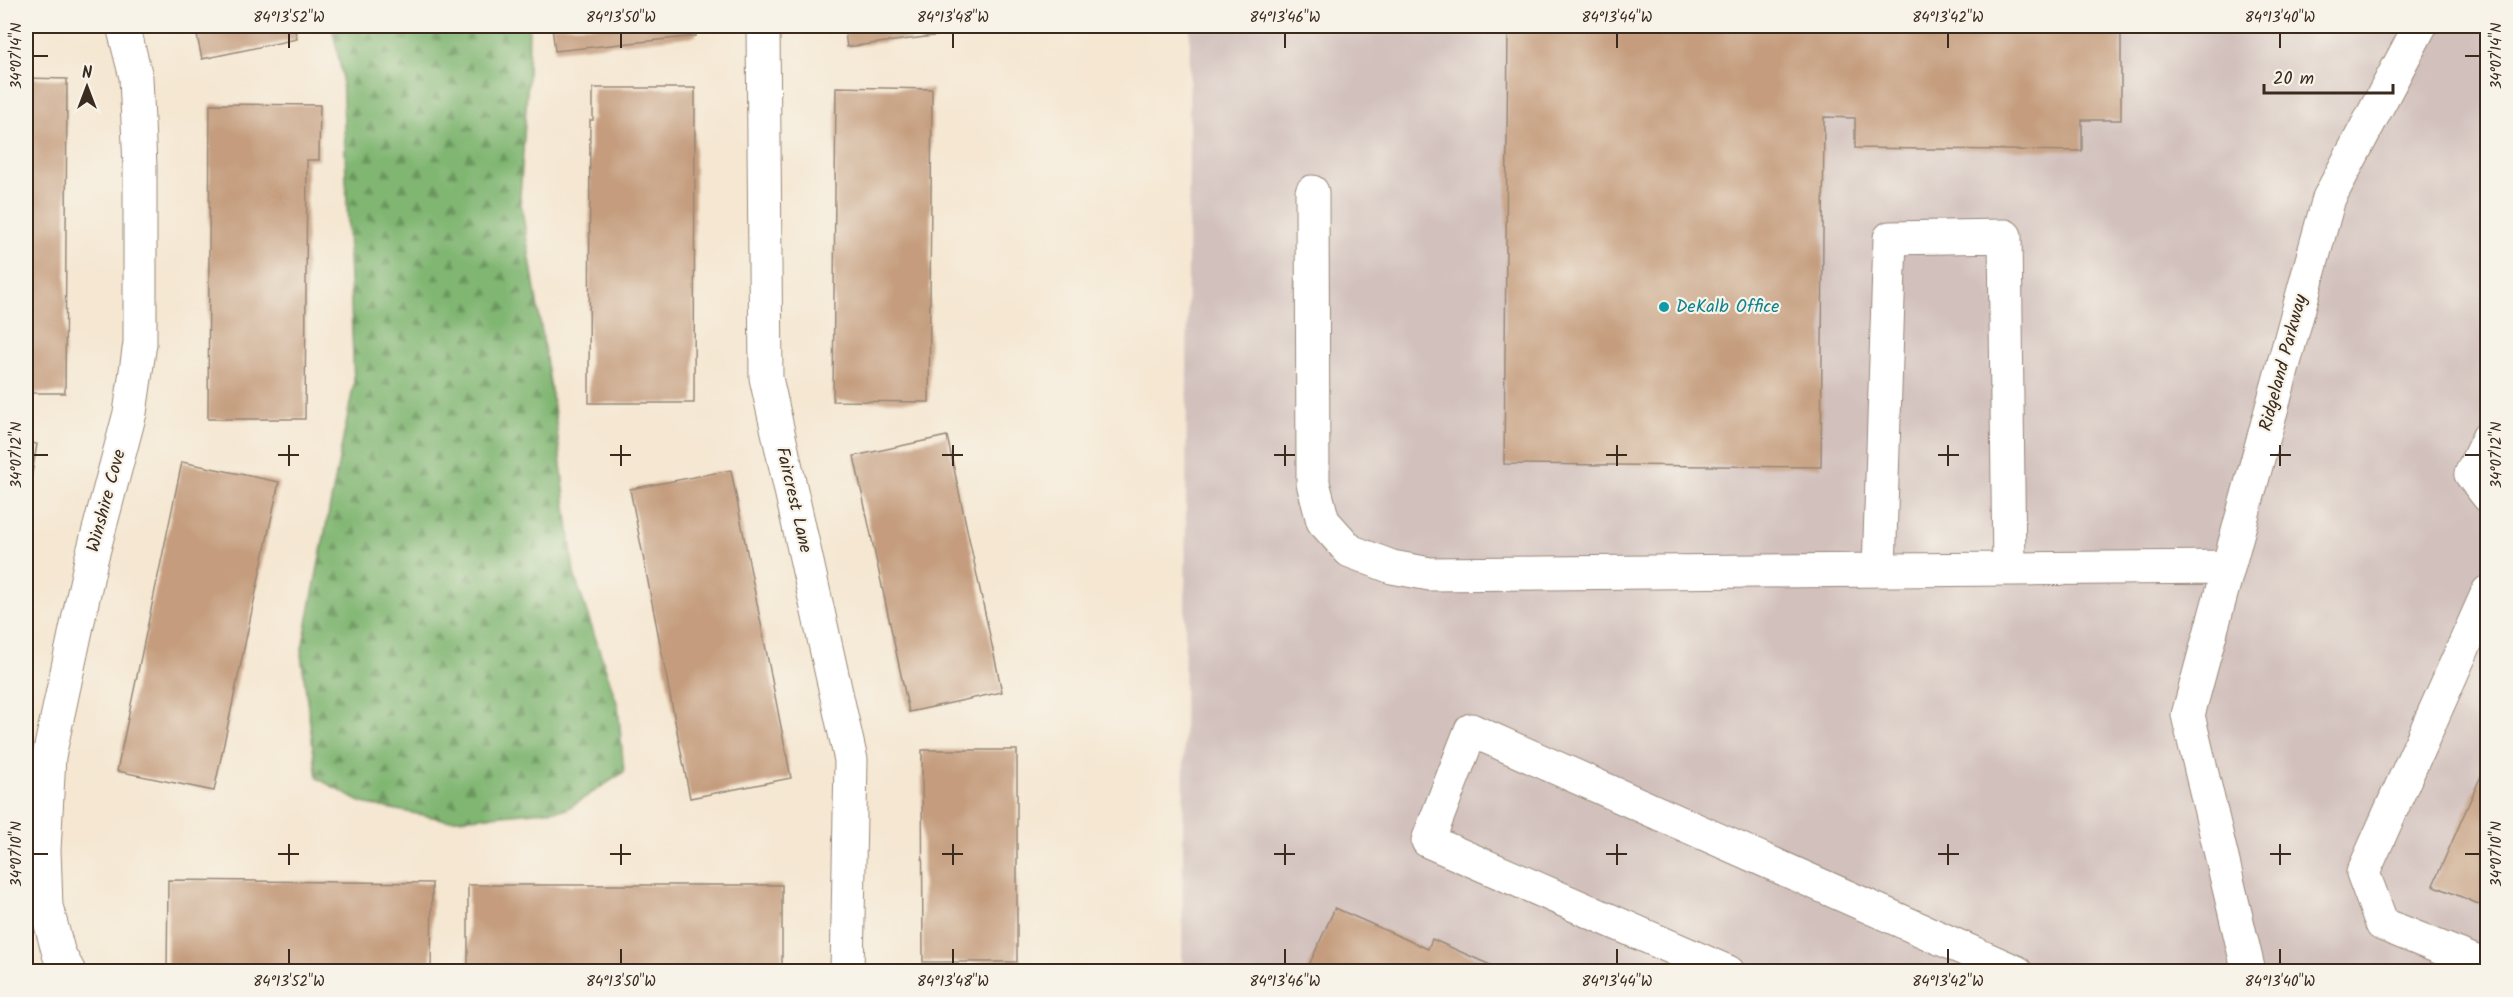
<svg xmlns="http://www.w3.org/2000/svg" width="2513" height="997" font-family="Kalam,sans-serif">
<defs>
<pattern id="forest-firs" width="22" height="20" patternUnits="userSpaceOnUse" patternTransform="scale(1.5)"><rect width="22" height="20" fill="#80b672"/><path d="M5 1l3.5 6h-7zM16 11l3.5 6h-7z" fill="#6a945d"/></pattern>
</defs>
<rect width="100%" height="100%" fill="#f7f3e8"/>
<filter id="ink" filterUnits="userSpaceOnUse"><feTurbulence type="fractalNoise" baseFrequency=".0167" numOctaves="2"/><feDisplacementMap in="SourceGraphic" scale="12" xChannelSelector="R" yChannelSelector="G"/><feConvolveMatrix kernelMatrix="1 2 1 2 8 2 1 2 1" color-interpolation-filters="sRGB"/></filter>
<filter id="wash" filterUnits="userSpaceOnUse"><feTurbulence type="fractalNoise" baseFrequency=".008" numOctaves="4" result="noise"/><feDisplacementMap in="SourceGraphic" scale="24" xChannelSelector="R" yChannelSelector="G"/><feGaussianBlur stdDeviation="1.35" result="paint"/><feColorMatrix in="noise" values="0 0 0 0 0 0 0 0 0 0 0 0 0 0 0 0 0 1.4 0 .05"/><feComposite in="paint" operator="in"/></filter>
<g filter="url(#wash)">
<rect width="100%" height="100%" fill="#f5e7d2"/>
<!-- industrial -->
<path fill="#d1c0bc" d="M1190 26H2487V971L1182 972Z"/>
<!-- forest -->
<path fill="url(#forest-firs)" stroke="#5e7048" stroke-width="1.5" d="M332 26H529L528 77 520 197 555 414 574 574 618 706 624 772 567 809 447 820 362 803 317 778 301 654 354 383 342 74Z"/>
<g id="blocks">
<!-- building -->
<path fill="#c59d7e" d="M195 26H294L297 39 202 59Z
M552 26H695L696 36 555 51Z
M844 26H940L941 35 847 47Z
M1508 26H2121V120H2082V151L1855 148V118L1824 117 1821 467 1504 464Z
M26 78 67 79 65 393H26Z
M836 87 932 89 929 402 833 401Z
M593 88H695L694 403H589L590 120H593Z
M210 104 320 105 319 160H307L305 419H208Z
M947 436 1002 692 909 712 854 456Z
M26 442 37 444 27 502H26Z
M182 462 279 482 214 791 117 771Z
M731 470 791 778 690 798 630 489Z
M922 750H1017V962H923Z
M2488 760V908L2433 885Z
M168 880 432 883 431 972H167Z
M468 885H782V972H468Z
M1335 908 1428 949 1432 939 1506 972H1306Z"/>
</g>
</g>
<g filter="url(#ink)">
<use href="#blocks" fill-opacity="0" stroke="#988878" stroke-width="1.5"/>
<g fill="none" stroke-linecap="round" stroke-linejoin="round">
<defs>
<path id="minor" d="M763 26 766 378 851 760 847 972
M1312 192 1313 483 1323 521 1350 551 1392 567 1430 574 2228 567
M2488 438 2471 474 2488 496
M1879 570 1890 238 2005 236 2009 569
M2488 592 2363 873 2382 924 2488 967
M69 972 59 954 46 906 44 850 49 756 91 560 130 413 140 343V167L136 77 123 26
M1728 972 1428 841 1471 730 2016 972
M2249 972 2188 715 2329 198 2420 26"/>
</defs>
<!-- minor casing -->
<use href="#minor" stroke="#988878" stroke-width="35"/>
<!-- minor -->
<use href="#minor" stroke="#fff" stroke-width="33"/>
</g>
</g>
<!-- ticks -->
<path fill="none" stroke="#3b2a1e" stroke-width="2" d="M289 33V48M621 33V48M953 33V48M1285 33V48M1617 33V48M1948 33V48M2280 33V48M33 56H48M2465 56H2480M289 445V466M621 445V466M953 445V466M1285 445V466M1617 445V466M1948 445V466M2280 445V466M33 455H48M278 455H299M610 455H631M942 455H963M1274 455H1295M1606 455H1627M1938 455H1959M2270 455H2291M2465 455H2480M289 844V865M621 844V865M953 844V865M1285 844V865M1617 844V865M1948 844V865M2280 844V865M33 854H48M278 854H299M610 854H631M942 854H963M1274 854H1295M1606 854H1627M1938 854H1959M2270 854H2291M2465 854H2480M289 949V964M621 949V964M953 949V964M1285 949V964M1617 949V964M1948 949V964M2280 949V964"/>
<!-- markers -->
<circle fill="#0f9aa8" stroke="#f7f3e8" stroke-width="2" cx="1664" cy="307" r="6"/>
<g text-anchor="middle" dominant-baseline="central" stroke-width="4.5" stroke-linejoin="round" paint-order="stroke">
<!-- culture labels -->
<g font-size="18" fill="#0d838f" stroke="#f7f3e8" text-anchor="start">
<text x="1676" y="307">DeKalb Office</text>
</g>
<!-- street labels -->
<g font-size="18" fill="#3b2a1e" stroke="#f7f3e8">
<text transform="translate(2284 363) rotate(-75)">Ridgeland Parkway</text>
<text transform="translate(793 500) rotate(77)">Faircrest Lane</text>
<text transform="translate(107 501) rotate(-75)">Winshire Cove</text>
</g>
</g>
<!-- margin -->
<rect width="2513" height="997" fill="none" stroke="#f7f3e8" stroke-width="66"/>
<!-- north arrow -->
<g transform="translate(87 87)" stroke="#f7f3e8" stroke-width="4.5" paint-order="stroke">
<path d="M0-4.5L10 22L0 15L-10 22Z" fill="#3b2a1e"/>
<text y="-9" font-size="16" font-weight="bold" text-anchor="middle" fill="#3b2a1e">N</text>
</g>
<!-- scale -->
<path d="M2264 84v9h129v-9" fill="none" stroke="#3b2a1e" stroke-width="3"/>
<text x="2273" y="84" font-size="18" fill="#3b2a1e" stroke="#f7f3e8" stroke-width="4.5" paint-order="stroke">20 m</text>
<rect x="33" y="33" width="2447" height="931" fill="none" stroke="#3b2a1e" stroke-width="2"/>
<g font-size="15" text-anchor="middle" fill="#3b2a1e">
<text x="289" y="22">84°13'52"W</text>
<text x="621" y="22">84°13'50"W</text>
<text x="953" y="22">84°13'48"W</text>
<text x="1285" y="22">84°13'46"W</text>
<text x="1617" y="22">84°13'44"W</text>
<text x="1948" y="22">84°13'42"W</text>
<text x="2280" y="22">84°13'40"W</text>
<text transform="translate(16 56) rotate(-90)" y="5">34°07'14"N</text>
<text transform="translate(2496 56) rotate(-90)" y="5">34°07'14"N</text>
<text transform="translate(16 455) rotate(-90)" y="5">34°07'12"N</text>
<text transform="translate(2496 455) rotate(-90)" y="5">34°07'12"N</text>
<text transform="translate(16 854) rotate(-90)" y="5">34°07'10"N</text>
<text transform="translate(2496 854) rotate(-90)" y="5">34°07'10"N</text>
<text x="289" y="986">84°13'52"W</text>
<text x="621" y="986">84°13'50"W</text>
<text x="953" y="986">84°13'48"W</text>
<text x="1285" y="986">84°13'46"W</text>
<text x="1617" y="986">84°13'44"W</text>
<text x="1948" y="986">84°13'42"W</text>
<text x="2280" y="986">84°13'40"W</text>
</g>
</svg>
